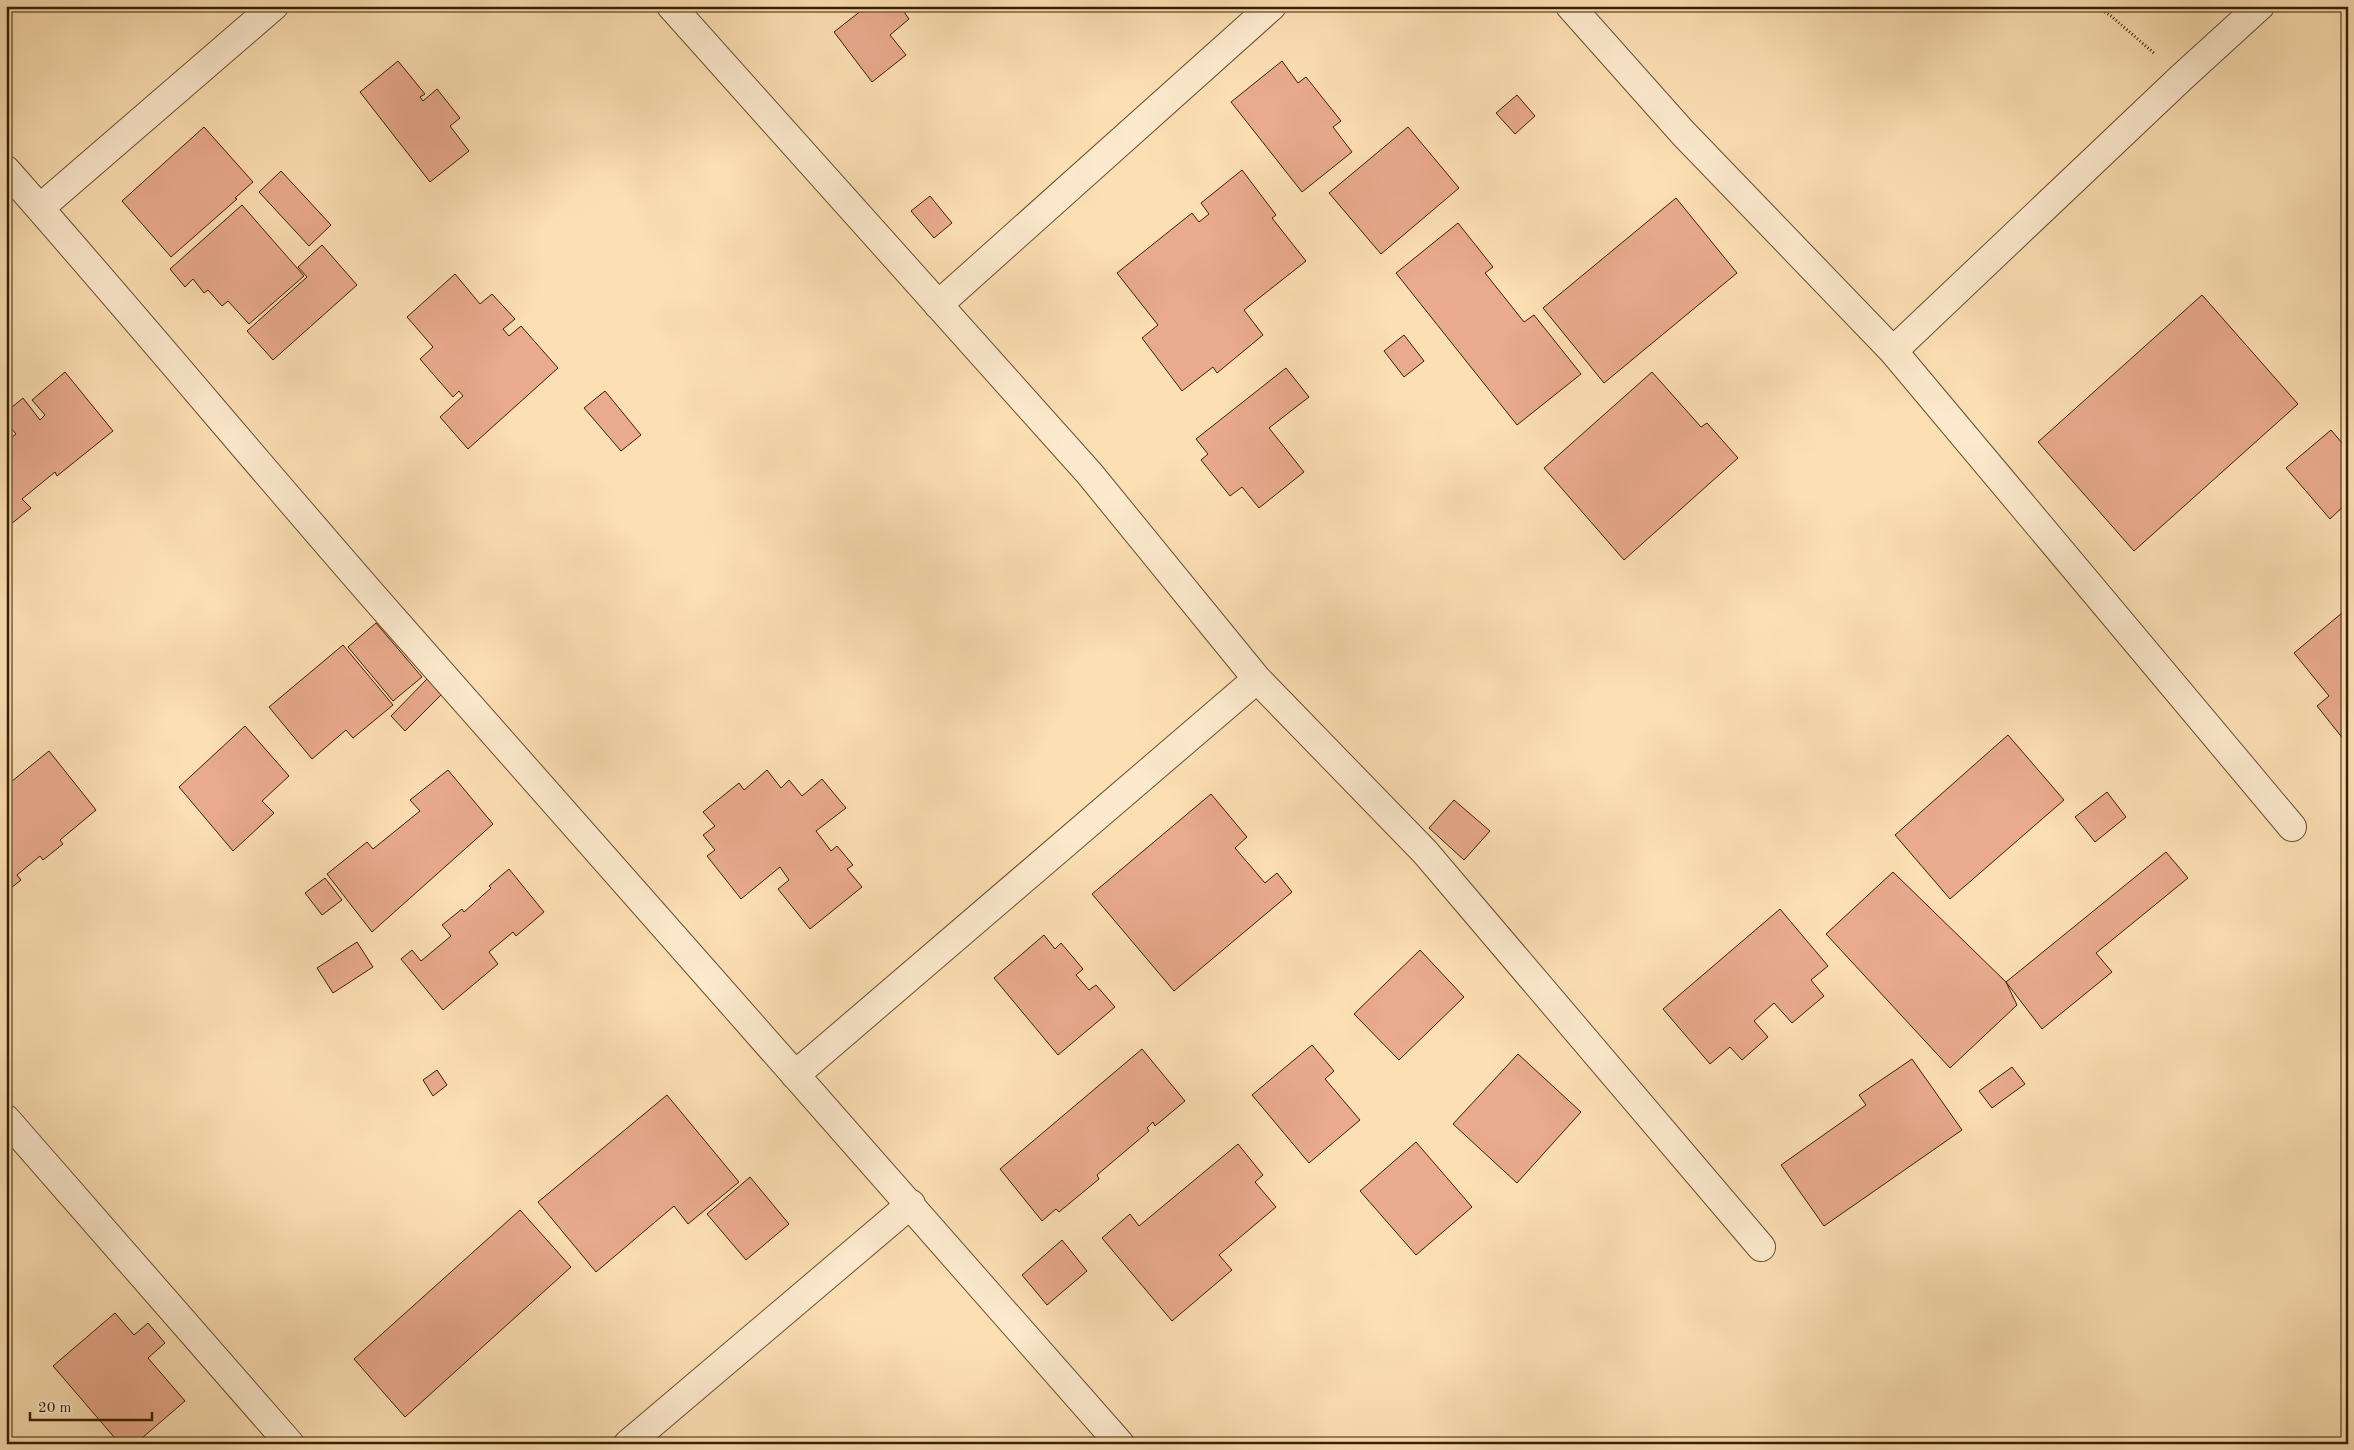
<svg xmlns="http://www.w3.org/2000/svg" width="2354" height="1450" font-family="'Old Standard TT',serif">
<rect width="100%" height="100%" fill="#fcdfb3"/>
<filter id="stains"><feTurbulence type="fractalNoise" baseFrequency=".004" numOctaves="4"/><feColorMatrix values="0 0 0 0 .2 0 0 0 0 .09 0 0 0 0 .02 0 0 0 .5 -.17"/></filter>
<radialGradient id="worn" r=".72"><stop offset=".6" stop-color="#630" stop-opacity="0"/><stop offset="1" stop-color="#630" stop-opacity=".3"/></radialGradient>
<!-- building -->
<path fill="#e9aa8d" stroke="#382000" d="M867 6H900L909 19 890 35 906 55 872 82 834 32Z
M398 61 425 94 420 97 423 101 437 89 460 118 450 126 469 151 430 182 360 92Z
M1282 61 1298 83 1306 77 1341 121 1333 127 1352 152 1302 192 1231 102Z
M1517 95 1535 116 1515 134 1496 113Z
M204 127 253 182 235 198 237 199 171 257 122 201Z
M1408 127 1459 188 1381 254 1329 193Z
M1242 170 1276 215 1272 218 1306 261 1244 310 1263 335 1217 373 1213 367 1182 391 1142 338 1158 325 1117 273 1192 213 1199 222 1209 214 1201 203Z
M281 171 331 225 309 246 259 192Z
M930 196 952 223 934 238 911 211Z
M1676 198 1737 273 1604 383 1543 308Z
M242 205 304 276 249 324 228 301 222 306 208 290 204 293 193 279 185 287 170 269Z
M1458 223 1493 267 1485 273 1524 322 1534 315 1581 374 1517 425 1396 273Z
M322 245 357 285 273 360 247 331 307 277 298 267Z
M455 274 480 304 492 294 515 319 503 329 509 336 521 326 558 368 468 449 440 417 463 396 459 391 453 397 420 359 433 347 407 317Z
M2202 295 2298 404 2134 551 2038 442Z
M1404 335 1424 361 1404 377 1384 351Z
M1286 368 1309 397 1269 428 1304 472 1259 508 1242 487 1230 496 1201 460 1208 454 1196 439Z
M65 372 113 431 57 476 55 472 22 499 31 508 6 528V442L16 434 6 422V412L23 398 40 420 45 415 32 400Z
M1652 372 1701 427 1707 423 1738 458 1624 560 1544 468Z
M605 391 641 435 621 451 584 408Z
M2331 430 2348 450V502L2330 519 2286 468Z
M2348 608V745L2317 706 2329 696 2294 653Z
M376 623 422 677 393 701 348 647Z
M343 645 393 705 353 738 346 730 312 759 269 707Z
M427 679 442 694 405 731 391 716Z
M245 726 289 776 262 801 274 813 233 851 179 787Z
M2008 735 2064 800 1950 899 1895 835Z
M49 751 96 810 60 840 63 844 43 860 40 856 17 875 21 880 6 892V786Z
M448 770 493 824 372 932 327 874 367 842 373 849 420 811 410 800Z
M767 770 781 788 789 780 802 796 822 779 846 808 816 831 831 851 837 846 853 865 847 869 862 887 810 929 778 889 789 880 780 867 741 899 707 856 715 850 703 835 715 826 703 812 739 783 744 790Z
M2107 792 2126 817 2095 842 2075 817Z
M1211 794 1247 837 1235 848 1265 883 1277 873 1292 892 1174 991 1092 894Z
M1454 800 1490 831 1464 860 1429 828Z
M2166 852 2188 878 2096 953 2112 972 2042 1029 2006 982Z
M509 869 544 912 516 936 513 932 489 952 498 964 443 1010 401 959 412 950 421 961 451 936 442 925 462 909 464 912 491 888 489 886Z
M1893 872 2006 982 2017 1005 1950 1068 1826 934Z
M325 878 342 900 322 915 305 893Z
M1780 909 1828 966 1811 980 1824 996 1792 1023 1774 1003 1754 1021 1768 1037 1742 1060 1730 1047 1710 1064 1663 1009Z
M1044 935 1055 949 1061 943 1083 969 1076 975 1089 990 1096 985 1115 1007 1058 1055 994 978Z
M357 942 373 967 333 993 317 968Z
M1420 950 1464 997 1399 1060 1354 1014Z
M1312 1045 1334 1071 1325 1079 1360 1120 1309 1163 1252 1095Z
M1142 1049 1185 1101 1155 1126 1153 1122 1147 1128 1149 1131 1097 1175 1099 1179 1059 1212 1056 1209 1042 1221 1000 1169Z
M1518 1054 1581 1112 1517 1183 1453 1124Z
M1912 1059 1962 1130 1824 1226 1781 1165 1866 1105 1859 1095Z
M2012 1067 2025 1084 1992 1108 1979 1091Z
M437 1070 447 1085 433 1096 423 1080Z
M667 1095 739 1182 688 1224 674 1206 596 1272 538 1202Z
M1416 1142 1472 1207 1416 1255 1360 1191Z
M1238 1144 1263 1175 1255 1182 1276 1207 1219 1255 1232 1270 1172 1321 1102 1238 1130 1214 1139 1226Z
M750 1177 789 1224 746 1260 707 1214Z
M520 1210 571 1267 405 1417 354 1359Z
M1062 1240 1087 1271 1047 1305 1022 1275Z
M115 1313 134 1335 148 1323 165 1343 148 1358 185 1401 135 1444H120L53 1366Z"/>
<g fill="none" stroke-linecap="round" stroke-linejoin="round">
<defs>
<path id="minor" d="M671 6 1089 473 1257 679 1425 852 1761 1247
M1570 6 1683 133 1893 351 2292 827
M6 170C138 319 264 472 395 621 636 896 880 1168 1120 1444
M40 208 274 6
M938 305 1272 6
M1893 351 2182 77 2260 6
M795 1075 1257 679
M6 1119 290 1444
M628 1444 911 1204"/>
</defs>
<!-- minor casing -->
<use href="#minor" stroke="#69502d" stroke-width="30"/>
<!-- path -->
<path stroke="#382000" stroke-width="3" stroke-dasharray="1 2.5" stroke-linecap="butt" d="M2096 6 2111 16 2155 54"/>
<!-- minor -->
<use href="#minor" stroke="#fdeace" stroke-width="28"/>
</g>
<!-- margin -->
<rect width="2354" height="1450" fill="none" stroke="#fcdfb3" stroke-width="25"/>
<rect x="8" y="8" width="2339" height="1435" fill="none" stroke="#382000" stroke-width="2.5"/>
<rect x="12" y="12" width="2329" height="1425" fill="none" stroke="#382000"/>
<!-- scale -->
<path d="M30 1412v8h122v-8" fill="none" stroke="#382000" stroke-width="2.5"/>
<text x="38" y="1412" font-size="15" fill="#382000" stroke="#fdeace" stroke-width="4" paint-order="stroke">20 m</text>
<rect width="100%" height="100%" filter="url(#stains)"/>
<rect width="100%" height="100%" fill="url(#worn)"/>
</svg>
